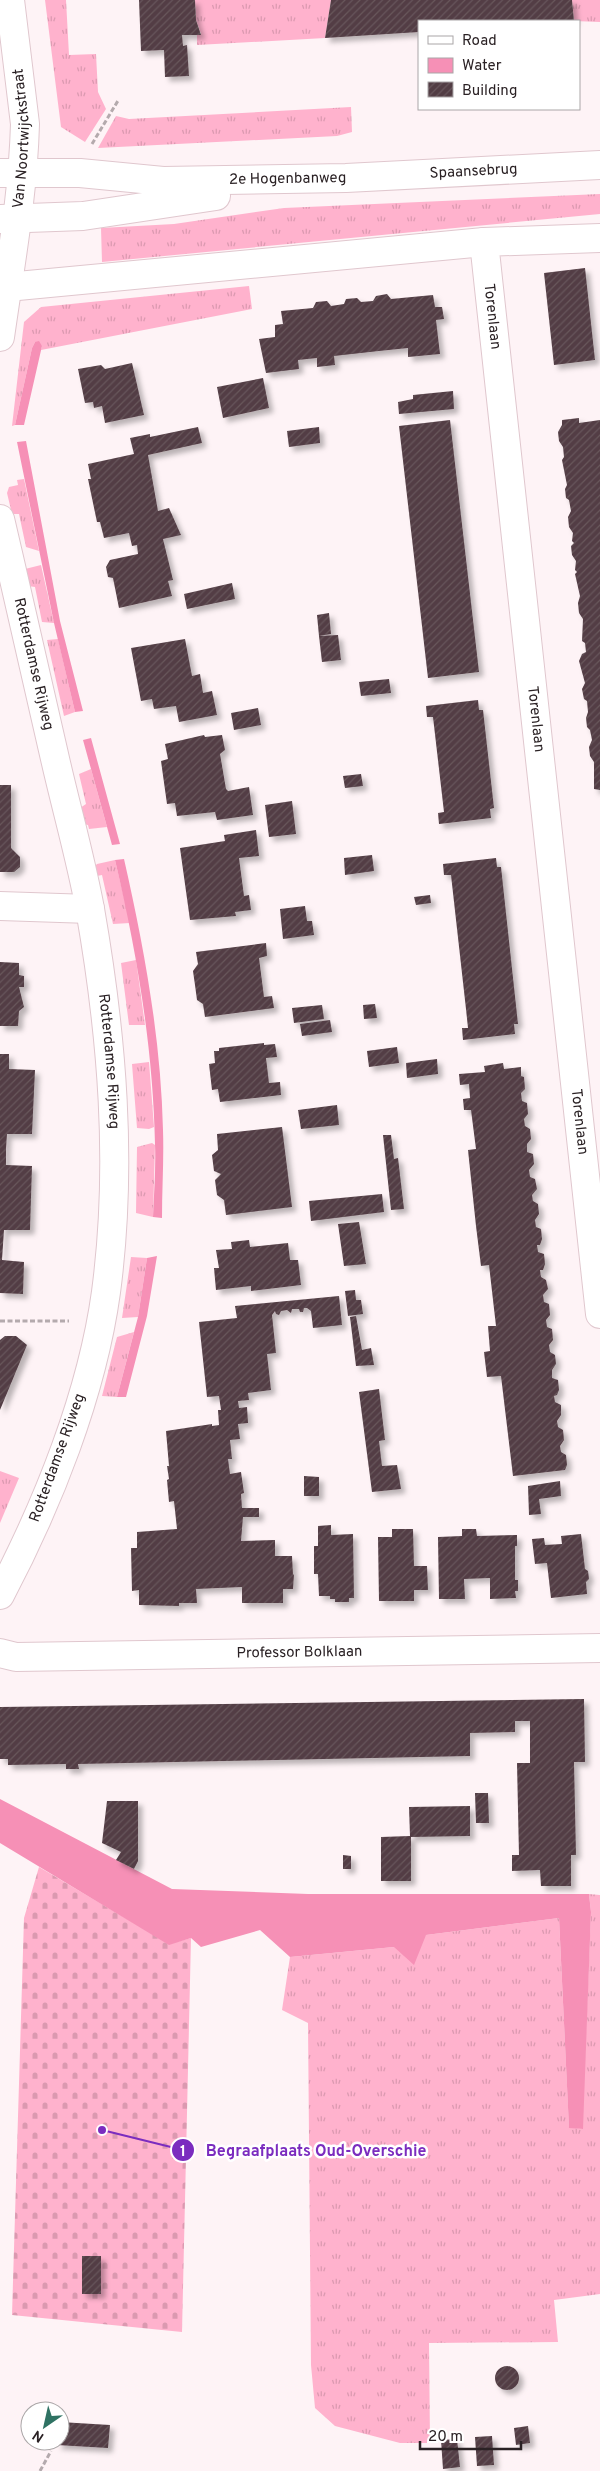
<svg xmlns="http://www.w3.org/2000/svg" width="600" height="2471" font-family="Overpass,sans-serif">
<defs>
<pattern id="grass-tufts" width="24" height="20" patternUnits="userSpaceOnUse" patternTransform="scale(1.25)"><rect width="24" height="20" fill="#ffb2cd"/><path d="M3 7l-1-3M5 7V3M7 7l1-3M15 17l-1-3M17 17v-4M19 17l1-3" fill="none" stroke="#db99b0"/></pattern>
<pattern id="cemetery-stones" width="16" height="16" patternUnits="userSpaceOnUse" patternTransform="scale(1.25)"><rect width="16" height="16" fill="#ffb2cd"/><path d="M2 7V4a2 2 0 0 1 4 0v3zM10 15v-3a2 2 0 0 1 4 0v3z" fill="#db99b0"/></pattern>
<pattern id="building-hatch" width="6" height="6" patternUnits="userSpaceOnUse" patternTransform="scale(1.25)"><rect width="6" height="6" fill="#523d44"/><path d="M-1 1l2-2M0 6l6-6M5 7l2-2" fill="none" stroke="#68565c"/></pattern>
<filter id="shadow"><feDropShadow dx="4.5" dy="4.5" stdDeviation="2.5" flood-color="#0004"/></filter>
</defs>
<rect width="100%" height="100%" fill="#fef3f6"/>
<!-- grass -->
<path fill="url(#grass-tufts)" d="M45 0H66L69 55 96 54 98 92 106 109 85 142 61 127Z
M195 0H331L325 38 197 45V35L201 34 196 20Z
M572 0H600V22L574 21Z
M351 107 352 132 337 136 98 148 116 116 129 119Z
M600 194V214L102 262 101 228 174 224 284 208Z
M249 286 252 309 41 350 42 346 35 342 32 348 15 425 12 426 24 322 41 307Z
M24 479 39 551 26 547 19 514H12L7 493 9 487 18 485 17 480Z
M41 565 54 623 42 622 35 587 28 586 25 569Z
M58 639 75 712 64 716 47 640Z
M91 769 107 827 89 829 88 825 83 824 80 808 86 804 79 774Z
M115 860 130 923 113 924 102 875 97 876 93 868 97 864Z
M136 960 145 1025H129L121 963Z
M149 1062 154 1127 149 1129 137 1128 132 1064Z
M152 1143 155 1145 153 1217 136 1213 137 1147Z
M131 1257 147 1258 138 1317 122 1318Z
M134 1332 117 1397 102 1396 117 1337Z
M0 1471 19 1478 0 1523Z
M589 1894 600 1895V2294L554 2300 558 2342 429 2343 430 2443H400L335 2426 315 2408 311 2365 308 2023 282 2010 290 1957 394 1947 426 1935 559 1918 569 2127 582 2129 591 1912Z"/>
<!-- cemetery -->
<path fill="url(#cemetery-stones)" d="M39 1867 169 1944 191 1938 182 2332 12 2315 24 1918Z"/>
<!-- water -->
<path fill="#f690b6" d="M39 341 42 346 24 425H15L32 348 35 342Z
M26 441 60 621 83 711 75 712 54 623 17 442Z
M91 738 120 844 112 845 83 740Z
M124 859C144 947 161 1039 163 1130 164 1159 162 1188 162 1218L153 1217C154 1192 156 1168 155 1144 153 1048 137 953 115 860Z
M157 1256 147 1316 126 1397H117L138 1317 147 1258Z
M0 1799 172 1889 308 1894H589L591 1912 583 2129 569 2128 559 1918 426 1935 414 1965 394 1947 290 1957 260 1930 201 1947 191 1938 169 1945 0 1843Z"/>
<!-- building -->
<path fill="url(#building-hatch)" filter="url(#shadow)" d="M139 0H195L196 20 201 35H182L183 46 187 45 189 76 165 77 164 50 141 51Z
M331 0H572L574 21H419V32L325 38Z
M585 268 595 360 554 365 544 273Z
M387 294 391 299 433 295 435 307H442L444 319 436 320 440 354 408 357V348L379 351 334 356 335 365 317 367V358L298 360 299 369 266 373 259 339 275 337V325L283 324 281 311 313 308 316 302 327 301 331 306 344 304 346 299 357 298 361 302 373 301 376 296Z
M132 363 144 415 105 423 102 406 94 408 93 402 85 403 78 369 101 365 105 369Z
M263 378 269 408 223 418 217 387Z
M453 391 454 409 399 414 398 402 413 399V395Z
M579 418V423L600 420V790L594 789V762L590 756 589 747 592 740 590 730 587 727 586 718 588 712 587 701 584 699 582 689 585 683 579 661 582 654 586 652 585 643 582 641 583 619 579 613 578 603 580 596 575 574 577 572 575 570 576 561 572 555 571 546 574 543 572 541 573 533 569 527 568 517 571 511 569 500 566 498 565 489 567 485 562 460 564 457 563 447 559 441 558 432 562 425V420Z
M450 420 479 672 428 678 399 426Z
M198 427 202 443 148 455 158 511 169 508 181 535 163 539 173 580 168 581 172 596 119 608 113 578 108 577 106 567 110 560 138 554 137 545 132 546 129 533 104 538 100 522H97L88 479H91L88 464 134 454 130 438 150 434V437Z
M319 427 320 443 289 447 287 431Z
M232 583 235 599 187 609 184 594Z
M329 613 331 634 319 636 317 615Z
M338 635 341 660 322 662 319 636Z
M185 639 192 676 200 674 203 693 212 691 217 715 179 722 176 706 154 709 152 699 141 701 131 648Z
M389 679 391 693 361 696 359 682Z
M478 700 479 710H483L494 808 490 809 491 818 439 824 438 813 444 812 433 717H427L426 706Z
M258 708 261 725 234 730 231 713Z
M204 735 205 737 222 735 225 750 220 754 226 789 228 791 249 787 253 815 217 820 215 812 177 816 175 803 167 804 161 761 168 759 165 744Z
M361 774 363 786 345 788 343 776Z
M0 785H11V848L20 857V867L14 872H0Z
M292 801 296 834 269 837 265 805Z
M256 830 259 856 239 858 244 896 249 895 251 910 235 912 236 916 190 920 180 848 225 841 224 835Z
M372 855 374 871 345 875 344 858Z
M496 858 497 867H501L518 1024H514L515 1034 463 1040 462 1028H468L466 1009 451 875H444L443 864Z
M430 895 431 903 416 905 414 897Z
M305 906 307 921H312L314 935 283 939 280 909Z
M266 943 267 956 259 958 264 997 272 996 274 1008 205 1017 203 1004 197 1000 195 985 193 971 198 964 196 952Z
M0 962 19 963V975L24 976V987H19L24 1007 19 1011 18 1026H0Z
M375 1004 377 1018 364 1019 363 1005Z
M322 1005 324 1019 294 1023 292 1008Z
M330 1020 332 1032 302 1036 300 1024Z
M264 1043V1045L275 1044 277 1057 266 1058 269 1083 280 1082 281 1095 220 1102 218 1089 212 1090 209 1064 215 1063 214 1051H219V1048Z
M397 1047 399 1063 369 1067 367 1051Z
M0 1054H9V1069L35 1070 32 1134H7L6 1149V1165L32 1166 30 1230H4L2 1260 24 1262 23 1294 0 1293Z
M437 1059 438 1074 407 1078 406 1063Z
M503 1063 504 1069 521 1067V1076L524 1077 525 1089 521 1093 522 1101 527 1103 528 1114 524 1119 525 1126 530 1129 531 1139 527 1144V1152L533 1154 534 1164 529 1170 530 1177 535 1179 537 1189 532 1195 533 1201 538 1204 539 1214 535 1220 536 1227 541 1229 542 1239 540 1245H537L538 1252 544 1254 545 1264 543 1270H540L541 1277 546 1280 548 1289 543 1295 544 1302 549 1304 550 1315 546 1320 547 1327 552 1329 553 1340 549 1345 550 1352 555 1355 556 1364 552 1370V1378L558 1380 559 1390 557 1395 554 1396 555 1402 561 1405V1415L557 1421 558 1427 563 1430 564 1440 560 1446 561 1452 566 1455 567 1465 565 1470 513 1476 501 1376 487 1377 484 1352 490 1351 488 1326H496L489 1265 481 1266 476 1226 468 1150 476 1149 471 1110H464L463 1099 470 1098 469 1084 460 1085 459 1074 485 1072 484 1066Z
M337 1105 339 1125 301 1129 298 1110Z
M282 1127 292 1207 226 1215 224 1200 217 1195 215 1180 221 1174 214 1171 212 1155 218 1150 217 1134Z
M383 1135H391L394 1159 398 1158 404 1209 391 1210Z
M382 1194 384 1212 311 1221 309 1201Z
M359 1222 366 1264 344 1266 338 1224Z
M249 1240 250 1247 288 1243 290 1260H298L301 1285 251 1291V1286L216 1290 214 1268H219L216 1250 232 1249 231 1242Z
M355 1290 356 1300H361L363 1314 348 1316 345 1291Z
M339 1296 342 1325 313 1328 311 1311 307 1308H304L303 1312H300L299 1309H292L291 1313 287 1310 281 1311 279 1315 276 1314 275 1311 272 1315 276 1353 267 1354 271 1390 248 1393 249 1400 238 1401 239 1408 247 1407 248 1423 238 1424 240 1439 230 1440 232 1459H228L230 1474 241 1472 244 1493 241 1494 242 1508H259V1517H243L241 1541 275 1540V1556H292L293 1575 294 1574 293 1589H283V1603H242V1587L196 1589 197 1603H179V1606L139 1605V1590L132 1591 131 1548H137V1532L177 1529 174 1501 169 1502 167 1480 169 1479 167 1466H169L166 1431 212 1424V1426L219 1425 218 1410H221L219 1396 207 1397 199 1322 237 1318 235 1306Z
M356 1316 362 1350 371 1348 374 1365 356 1366 350 1317Z
M5 1336H16L27 1345 0 1410V1340Z
M379 1389 385 1440 379 1441 382 1466 397 1465 401 1489 372 1492 359 1392Z
M304 1476 319 1477V1496H304Z
M560 1481 561 1496 539 1499 541 1514 529 1515 528 1486Z
M331 1525V1535L353 1534 354 1598H349V1602H335V1599H330V1596H319L318 1574H314V1546H318V1526Z
M392 1529H413L414 1566H427L428 1590H414V1601H379L378 1537H392Z
M462 1529H476L477 1536 517 1535V1546H515V1580H518V1591H515L516 1598 490 1599V1578L464 1579 465 1599H439L438 1537 462 1536Z
M581 1534 585 1569 588 1571 589 1579 586 1582 587 1594 551 1598 547 1563 535 1564 532 1539 544 1538 545 1545 562 1544 561 1536Z
M584 1699 585 1762H574L576 1855H571V1886H541L540 1870 512 1871V1855H519L517 1763H530V1721H515V1732L470 1733V1756L78 1764 79 1769H66V1764L8 1765V1759H0V1707Z
M475 1793H488L489 1823H476Z
M107 1801H138V1861L134 1869 116 1860 121 1852 102 1843Z
M470 1806V1836L411 1837V1881H381V1837L410 1836 409 1807Z
M343 1855 351 1856V1869H343Z
M82 2256H101V2294H82Z
M495 2378a12 12 0 1 1 24 0a12 12 0 1 1-24 0Z
M60 2422 110 2425 108 2448 57 2445V2441H60Z
M528 2426 530 2443 516 2445 514 2428Z
M492 2436 494 2465 477 2466 475 2437Z
M457 2439 460 2467 443 2469 441 2440Z"/>
<g fill="none" stroke-linecap="round" stroke-linejoin="round">
<defs>
<g id="minor">
<path id="s1" d="M0 173H80L163 181 346 178 600 165"/>
<path d="M0 219 83 216 216 196"/>
<path id="s2" d="M600 238 484 242 600 1314"/>
<path d="M7 287 484 242"/>
<path id="s3" d="M0 337C10 266 23 196 25 124L10 0"/>
<path id="s4" d="M0 519C19 600 37 681 56 763 67 811 81 860 90 909 112 1035 123 1164 106 1292 92 1394 48 1504 0 1595"/>
<path d="M0 906 90 909"/>
<path id="s5" d="M0 1653 16 1657 600 1648"/>
</g>
</defs>
<!-- minor casing -->
<use href="#minor" stroke="#e0c7ce" stroke-width="30"/>
<!-- path -->
<path stroke="#b4aaad" stroke-width="3" stroke-dasharray="5 2.5" stroke-linecap="butt" d="M92 144 119 99
M0 1321H69
M40 2471 51 2451"/>
<!-- minor -->
<use href="#minor" stroke="#fff" stroke-width="28"/>
</g>
<g text-anchor="middle" dominant-baseline="central" stroke-width="5" stroke-linejoin="round" paint-order="stroke">
<!-- street labels -->
<g font-size="15" fill="#2a2124" stroke="#fff">
<text stroke="none"><textPath href="#s3" startOffset="200">Van Noortwijckstraat</textPath></text>
<text stroke="none"><textPath href="#s1" startOffset="474">Spaansebrug</textPath></text>
<text stroke="none"><textPath href="#s1" startOffset="288">2e Hogenbanweg</textPath></text>
<text stroke="none"><textPath href="#s2" startOffset="191">Torenlaan</textPath></text>
<text stroke="none"><textPath href="#s4" startOffset="149">Rotterdamse Rijweg</textPath></text>
<text stroke="none"><textPath href="#s2" startOffset="596">Torenlaan</textPath></text>
<text stroke="none"><textPath href="#s4" startOffset="554">Rotterdamse Rijweg</textPath></text>
<text stroke="none"><textPath href="#s2" startOffset="1001">Torenlaan</textPath></text>
<text transform="translate(58 1458) rotate(-70)">Rotterdamse Rijweg</text>
<text stroke="none"><textPath href="#s5" startOffset="300">Professor Bolklaan</textPath></text>
</g>
</g>
<!-- callouts -->
<path fill="none" stroke="#7b2cbf" stroke-width="2" d="M102 2130L183 2150"/>
<g fill="#7b2cbf" stroke="#fff" stroke-width="2">
<circle cx="102" cy="2130" r="5"/>
<circle cx="183" cy="2150" r="12"/>
</g>
<g font-size="15" text-anchor="middle" font-weight="bold" fill="#fff">
<text x="183" y="2156">1</text>
</g>
<g font-size="16" text-anchor="middle" font-weight="bold" fill="#7b2cbf" stroke="#fff" stroke-width="5" stroke-linejoin="round" paint-order="stroke">
<text x="316" y="2156">Begraafplaats Oud-Overschie</text>
</g>
<!-- legend -->
<rect x="418" y="20" width="162" height="90" fill="#ffffff" stroke="#aaa6a7"/>
<rect x="428" y="36" width="25" height="8" fill="#ffffff" stroke="#aaa6a7"/>
<text x="462" y="45" font-size="15" fill="#2a2124">Road</text>
<rect x="428" y="58" width="25" height="15" fill="#f690b6" stroke="#aaa6a7"/>
<text x="462" y="70" font-size="15" fill="#2a2124">Water</text>
<rect x="428" y="82" width="25" height="15" fill="url(#building-hatch)" stroke="#aaa6a7"/>
<text x="462" y="95" font-size="15" fill="#2a2124">Building</text>
<!-- north arrow -->
<g transform="translate(45 2426) rotate(214)"><circle r="24" fill="#ffffff" stroke="#aaa6a7"/>
<path d="M0-4L9 19L0 12L-9 19Z" fill="#2f7263"/>
<text y="-8" font-size="14" font-weight="bold" text-anchor="middle" fill="#2a2124">N</text>
</g>
<!-- scale -->
<path d="M420 2441v8h101v-8" fill="none" stroke="#2a2124" stroke-width="2.5"/>
<text x="428" y="2441" font-size="15" fill="#2a2124" stroke="#ffffff" stroke-width="4" paint-order="stroke">20 m</text>
</svg>
